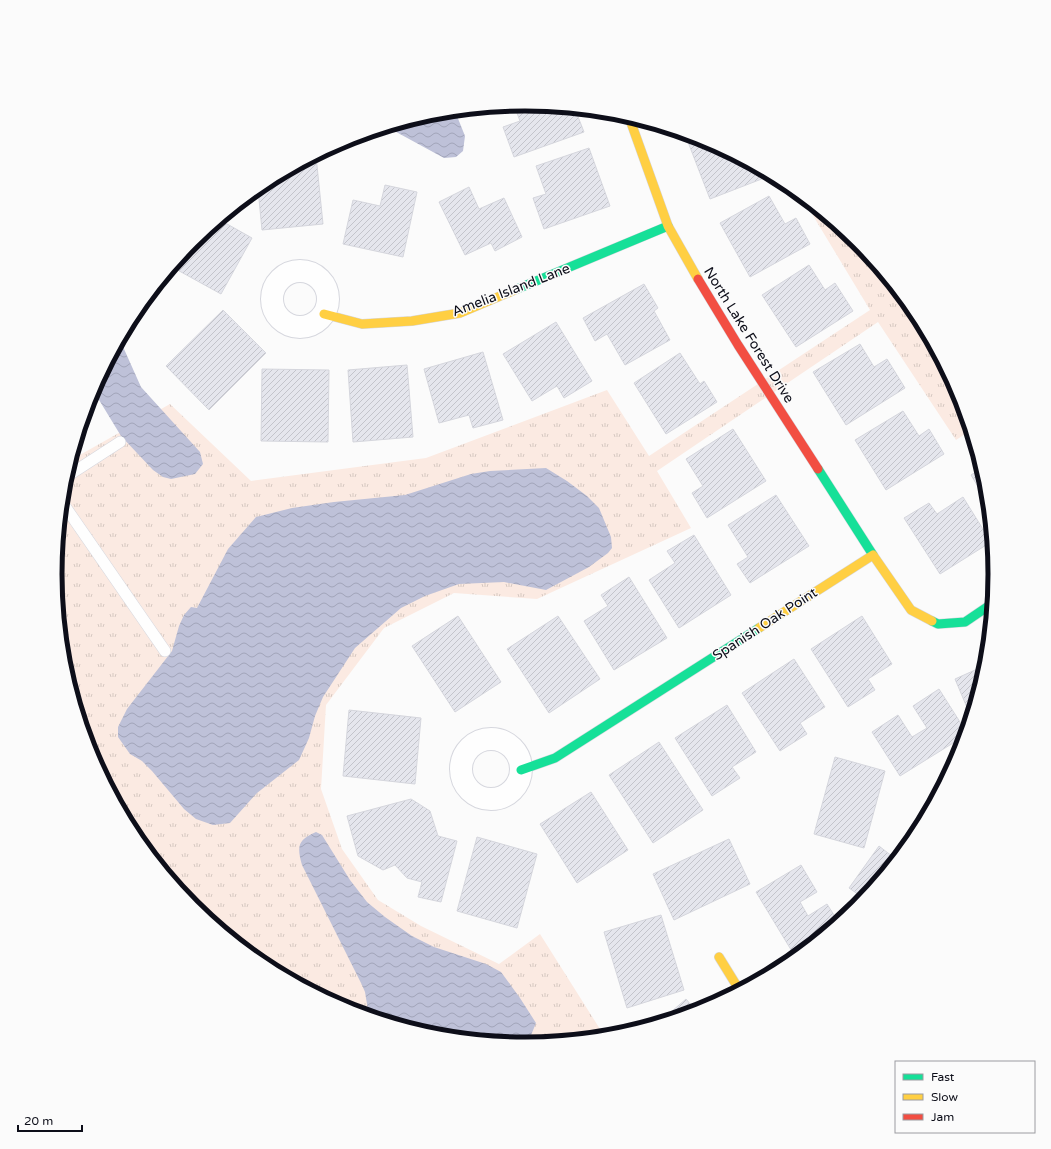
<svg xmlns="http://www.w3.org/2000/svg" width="1051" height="1149" font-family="'Varela Round',sans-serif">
<defs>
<pattern id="grass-tufts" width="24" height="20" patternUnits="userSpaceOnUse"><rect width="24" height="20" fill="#fbeae2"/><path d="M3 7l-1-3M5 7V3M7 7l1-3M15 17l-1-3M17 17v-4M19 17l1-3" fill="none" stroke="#d6c8c1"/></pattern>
<pattern id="water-waves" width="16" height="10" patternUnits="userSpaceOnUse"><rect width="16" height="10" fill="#bec1d8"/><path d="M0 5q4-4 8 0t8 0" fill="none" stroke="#a2a5b9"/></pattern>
<pattern id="building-hatch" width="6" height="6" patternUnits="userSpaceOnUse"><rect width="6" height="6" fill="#e5e6ed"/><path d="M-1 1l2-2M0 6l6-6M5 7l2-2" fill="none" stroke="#c3c4cb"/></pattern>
</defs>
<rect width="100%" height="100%" fill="#fbfbfb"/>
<!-- grass -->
<path fill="url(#grass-tufts)" d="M800 194 858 242 917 313 960 395 971 430 956 440 878 322 657 471 691 528 537 599 454 593 384 628 326 705 321 789 342 849 378 900 421 926 499 964 540 934 605 1037 525 1045 433 1036 345 1009 264 966 193 907 134 836 91 754 64 666 55 574 64 482 71 460 170 404 251 481 426 458 607 390 649 456 870 310Z"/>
<!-- water -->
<path fill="url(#water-waves)" d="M455 111 465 136 463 151 456 157 444 158 387 127 434 113Z
M120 340 141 387 200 452 203 464 195 474 171 479 163 477 153 470 121 436 93 390Z
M546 468 567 481 587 496 599 508 611 537 612 548 608 553 589 567 546 590 504 582 459 584 425 596 401 608 355 648 323 697 315 716 309 738 299 760 257 793 230 823 213 825 196 819 184 809 152 771 142 761 130 754 118 737V727L127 709 172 651 179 626 184 615 191 607 197 608 228 549 256 517 292 508 334 502 405 495 471 474 490 471Z
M316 832 322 835 350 880 367 902 385 917 412 936 434 947 486 964 501 972 520 998 536 1023 527 1045 433 1036 369 1016 365 992 362 985 302 865C297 847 297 840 316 832Z"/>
<!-- building -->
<path fill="url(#building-hatch)" stroke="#d5d6dd" d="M526 104 575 109 584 132 514 157 503 127 520 121 514 105Z
M698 138 706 140 772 175 710 199 688 142Z
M589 148 610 206 544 229 533 198 546 194 536 166Z
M316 156 323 224 262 230 258 189 264 183Z
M385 185 417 192 403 257 343 244 353 200 380 206Z
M469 187 479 209 504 198 522 237 495 251 491 243 465 255 439 202Z
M769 196 785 224 796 218 810 244 750 277 720 223Z
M220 220 252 238 221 294 172 267 193 242Z
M809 265 825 290 835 283 853 311 796 347 762 295Z
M644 284 658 308 654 311 670 340 625 365 607 334 595 341 583 318Z
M223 310 266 353 209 410 166 366Z
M556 322 592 381 564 398 557 386 532 401 503 354Z
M860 344 874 367 887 359 905 388 846 425 813 372Z
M483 352 503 420 473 428 469 415 439 423 424 369Z
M680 353 700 384 704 381 717 402 666 434 634 383Z
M407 365 413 437 353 442 348 370Z
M262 369 329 370 328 442 261 441Z
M903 411 919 436 929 429 944 454 886 490 855 440Z
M733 429 766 481 707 518 692 493 703 486 686 459Z
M982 468 987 483 989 505 971 475Z
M776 495 809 546 750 583 737 564 748 557 728 525Z
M963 497 991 542 940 574 904 518 929 503 937 514Z
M694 535 731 595 679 628 649 580 675 563 667 551Z
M629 577 667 638 614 670 584 621 608 606 601 595Z
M458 616 501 682 455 712 412 646Z
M558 616 600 679 549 713 507 649Z
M862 616 892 664 868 679 875 690 848 707 811 649Z
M794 659 825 707 800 723 807 734 780 751 742 693Z
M984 666 986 671 971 717 955 679Z
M939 689 967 733 966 735 900 776 872 732 898 715 912 737 927 728 913 706Z
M727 705 756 752 732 767 740 778 712 796 675 738Z
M349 710 421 718 415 784 343 776Z
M659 742 703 810 653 843 609 775Z
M835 757 885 771 864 848 814 834Z
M591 792 628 850 577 883 540 824Z
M411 799 430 811 438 836 457 841 441 902 418 897 422 882 407 878 395 865 383 870 358 856 347 816Z
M477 837 537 854 517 928 457 911Z
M729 839 750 884 674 920 653 874Z
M879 846 897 860 865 899 849 888Z
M801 865 817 892 800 902 808 916 827 904 839 923 796 958 756 892Z
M661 915 684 990 627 1008 604 932Z
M686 999 697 1012 657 1024Z"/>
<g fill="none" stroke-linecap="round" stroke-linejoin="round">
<defs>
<path id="lane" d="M66 477 120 442
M62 502 165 651"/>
<path id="street" d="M272 299a28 28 0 1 1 56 0a28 28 0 1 1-56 0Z
M461 769a30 30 0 1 1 60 0a30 30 0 1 1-60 0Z"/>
<path id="fast" d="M517 289 668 226
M818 469 873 555
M932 621 938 624 965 622 993 603
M521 770 555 758 759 628"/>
<path id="slow" d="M629 117 668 226 698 279
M324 314 362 324 412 321 460 313 517 289
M759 628 873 555 911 610 932 621
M719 957 740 991"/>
<path id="jam" d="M698 279 738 345 818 469"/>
</defs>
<!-- lane casing -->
<use href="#lane" stroke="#d6d7de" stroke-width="12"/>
<!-- street casing -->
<use href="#street" stroke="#d6d7de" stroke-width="24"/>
<!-- fast casing -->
<use href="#fast" stroke="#d6d7de" stroke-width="10"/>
<!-- slow casing -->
<use href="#slow" stroke="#d6d7de" stroke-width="10"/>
<!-- jam casing -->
<use href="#jam" stroke="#d6d7de" stroke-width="10"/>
<!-- lane -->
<use href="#lane" stroke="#fefefe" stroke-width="11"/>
<!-- street -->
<use href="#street" stroke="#fefefe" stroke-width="22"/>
<!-- fast -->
<use href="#fast" stroke="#16e098" stroke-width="9"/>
<!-- slow -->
<use href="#slow" stroke="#ffcf43" stroke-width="9"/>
<!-- jam -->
<use href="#jam" stroke="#f24e42" stroke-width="9"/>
</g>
<g text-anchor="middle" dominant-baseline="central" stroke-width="3" stroke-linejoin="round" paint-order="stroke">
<!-- street labels -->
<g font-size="14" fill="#0d0e19" stroke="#fbfbfb">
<text transform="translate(511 290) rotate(-21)">Amelia Island Lane</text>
<text transform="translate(749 335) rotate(58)">North Lake Forest Drive</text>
<text transform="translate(765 624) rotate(-33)">Spanish Oak Point</text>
</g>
</g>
<!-- crop -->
<path d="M0 0H1051V1149H0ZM62 574a463 463 0 1 1 926 0a463 463 0 1 1-926 0Z" fill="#fbfbfb" fill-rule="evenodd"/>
<path fill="none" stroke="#0d0e19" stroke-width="5" d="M62 574a463 463 0 1 1 926 0a463 463 0 1 1-926 0Z"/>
<!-- legend -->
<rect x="895" y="1061" width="140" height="72" fill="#fbfbfb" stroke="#9c9ca1"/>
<rect x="903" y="1074" width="20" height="6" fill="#16e098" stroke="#9c9ca1"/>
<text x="931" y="1081" font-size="12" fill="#0d0e19">Fast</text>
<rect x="903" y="1094" width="20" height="6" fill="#ffcf43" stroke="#9c9ca1"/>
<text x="931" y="1101" font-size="12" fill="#0d0e19">Slow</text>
<rect x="903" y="1114" width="20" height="6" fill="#f24e42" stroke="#9c9ca1"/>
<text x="931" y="1121" font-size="12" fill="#0d0e19">Jam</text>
<!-- scale -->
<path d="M18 1125v6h64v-6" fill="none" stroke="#0d0e19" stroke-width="2"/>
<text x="24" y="1125" font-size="12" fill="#0d0e19" stroke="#fbfbfb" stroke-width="3" paint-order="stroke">20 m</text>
</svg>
